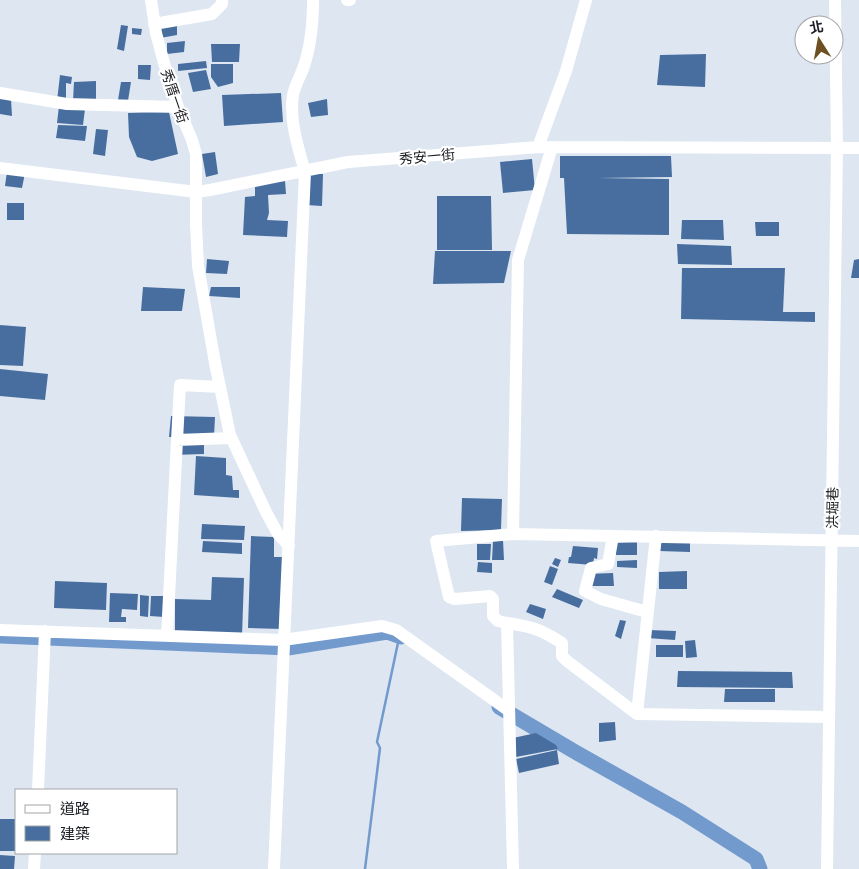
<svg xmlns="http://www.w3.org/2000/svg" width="859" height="869" font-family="Commissioner,'Noto Sans TC',sans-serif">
<rect width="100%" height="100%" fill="#dde6f1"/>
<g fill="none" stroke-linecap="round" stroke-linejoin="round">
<!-- stream -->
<path stroke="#729acd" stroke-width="2.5" d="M365 869 380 748 377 742 399 638"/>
<!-- river -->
<path stroke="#729acd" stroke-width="15" d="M0 636 288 648 387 632 401 637
M499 707 577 753 682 812 756 859 760 869"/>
</g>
<!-- building -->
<path fill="#486e9f" d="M177 24V35L155 39 154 28Z
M121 25 128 26 124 51 117 49Z
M132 28 142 29 141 35 132 34Z
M185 41 184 52 167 54V43Z
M211 44H240L239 62H212Z
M706 54 705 87 657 85 660 55Z
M206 61 207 68 178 71V64Z
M211 64H233V83L218 87 211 77Z
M138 65H151L150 80 138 79Z
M206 70 211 89 193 92 188 73Z
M60 75 72 77 71 84 66 83V101H57Z
M96 81V101H73L74 82Z
M121 82H131L127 107 117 106Z
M281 93 283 122 224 126 222 95Z
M0 99H11L12 116 0 114Z
M327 99 328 115 311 117 308 103Z
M59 106 85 109 83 125 57 123Z
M169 112 178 154 152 161 137 157 129 137 128 113Z
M58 125 87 126 85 141 56 138Z
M96 129 108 130 105 156 93 154Z
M215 152 218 174 206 177 202 154Z
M560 156H671L672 177 598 178 669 179V235L567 234 564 178H560Z
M532 159 535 190 503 193 500 162Z
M7 171 25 173 22 188 5 186Z
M308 174H323L322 206 306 205Z
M285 181 286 194 268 195 269 213 267 220 288 221 287 237 243 235 245 197 255 196V183Z
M437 196H491L492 250H437Z
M7 203H24V220H7Z
M682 220H723L724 240 681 239Z
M755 222H779V236H756Z
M677 244 731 246 732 265 678 264Z
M435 251H511L504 283 433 284Z
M207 259 229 261 227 274 206 273Z
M859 259V278H851L854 260Z
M682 268H785L783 312H815V322L681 319Z
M143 287 185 289 182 311H141Z
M211 287H240V298L209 296Z
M0 325 26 327 23 366 0 365Z
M0 369 48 374 45 400 0 396Z
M171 416 215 417 214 436 169 437Z
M172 444H204V454L172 455Z
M196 456 226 458V475L232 476 233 490H239V498L194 495Z
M462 498 502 499 501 530 461 531Z
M202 524 245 526 244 540 201 539Z
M251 536 274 537V557H285L283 629 248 628Z
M503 540 504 560H492L493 541Z
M203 541 242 543V554L202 552Z
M660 541H690V552L659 551Z
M637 542V555H616V543Z
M477 544H491L490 560H477Z
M573 546 598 548 597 559 594 558 593 565 568 563 569 557H571Z
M555 558 561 560 558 567 552 564Z
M637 560V568L617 567V561Z
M478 562 492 563V573L477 572Z
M550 566 558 569 552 585 544 582Z
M687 571V589H659V572Z
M613 573 614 586H586L587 574Z
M212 577 244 578 242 636 175 635V599L211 600Z
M55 581 107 583 106 610 54 608Z
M557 589 583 600 579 608 552 597Z
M110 593 138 594 137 610 122 609 121 617H126V622H109Z
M140 595 149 596 148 617 140 616Z
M151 596H165L164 617 150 616Z
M530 604 546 609 543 619 526 612Z
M620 620 626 621 621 639 615 636Z
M648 630 676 631 675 640 647 638Z
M695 640 697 657 686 658 685 641Z
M656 645H683V657H656Z
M678 671 792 672 793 688 677 687Z
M725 689H775V702H724Z
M615 722 616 740 599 742V723Z
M536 733 556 745 558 749 516 757 513 738Z
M557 750 559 764 519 773 516 759Z
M0 819H16V851H0Z
M0 855 15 856 14 869H0Z"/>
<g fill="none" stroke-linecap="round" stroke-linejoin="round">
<!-- minor -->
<path stroke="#fff" stroke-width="12" d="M151 0 156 33 164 63 178 107 192 140 196 154V224L198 266 215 363 230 435 266 512 278 534 289 546
M347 0H350
M154 24 212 14 222 4V0
M0 93 67 104 178 107
M538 147 566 71 586 0
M0 168 196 192 210 190 348 162 538 147 859 148
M177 440 180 385 220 387
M513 534 518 260 552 147
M613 536 608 564 591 568 585 591 601 599 647 612
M507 623C533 627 540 629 562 643V656L567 661 637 714 828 717
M0 630 283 640 382 626 396 630 508 710
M167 636 177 440 231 438
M637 714 656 536
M38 790 45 631
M34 869 35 853
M274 869 305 172C298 147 289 120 293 95 295 85 301 75 304 66 311 45 313 21 313 0
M513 869 507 623 498 621 493 616V599L490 596 455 599 449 597 436 541 513 534 859 541
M827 869 837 148 835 0"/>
</g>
<g text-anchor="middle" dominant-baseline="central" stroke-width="4.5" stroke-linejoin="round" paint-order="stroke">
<!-- street labels -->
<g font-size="14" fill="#1b1e22" stroke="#fff">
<text transform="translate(175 96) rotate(71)">秀厝一街</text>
<text transform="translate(427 156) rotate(-5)">秀安一街</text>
<text transform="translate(832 508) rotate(-89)">洪堀巷</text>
</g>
</g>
<!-- legend -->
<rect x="15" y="789" width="162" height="65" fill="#ffffff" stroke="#a4a5a7"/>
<rect x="25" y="805" width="25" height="8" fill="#ffffff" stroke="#a4a5a7"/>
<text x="60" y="814" font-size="15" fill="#1b1e22">道路</text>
<rect x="25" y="826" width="25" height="15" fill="#486e9f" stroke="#a4a5a7"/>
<text x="60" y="839" font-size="15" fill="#1b1e22">建築</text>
<!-- north arrow -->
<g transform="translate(819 40) rotate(349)"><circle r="24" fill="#ffffff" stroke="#a4a5a7"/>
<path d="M0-4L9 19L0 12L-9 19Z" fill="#6d4f23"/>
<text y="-8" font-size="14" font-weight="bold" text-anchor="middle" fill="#1b1e22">北</text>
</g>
</svg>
